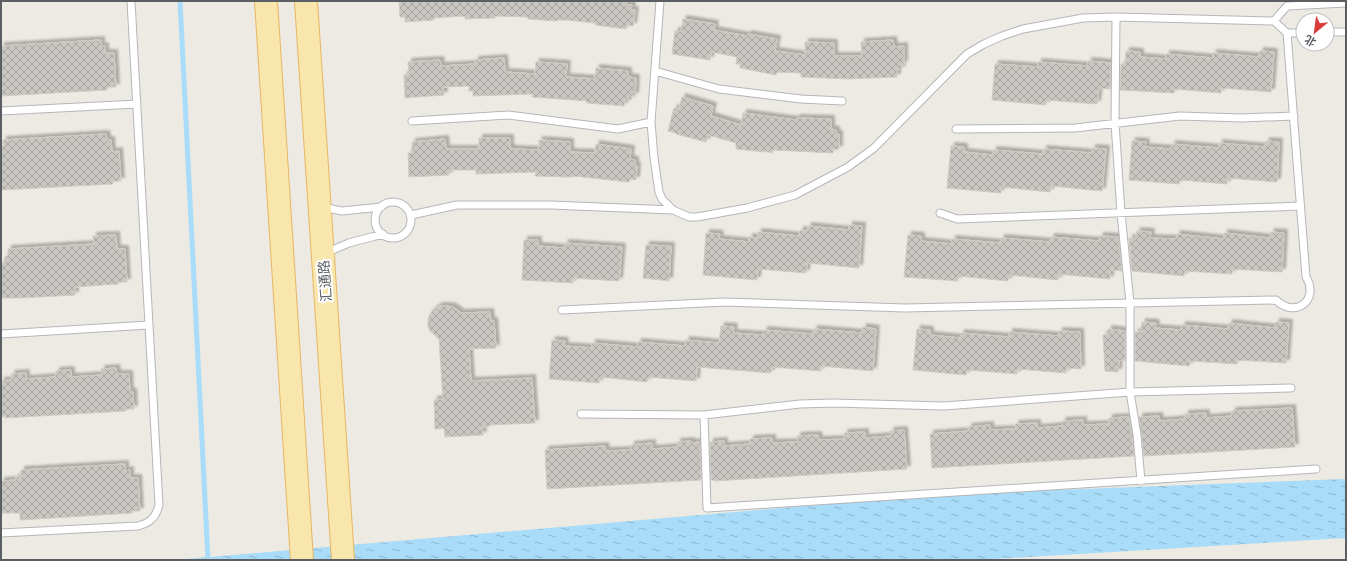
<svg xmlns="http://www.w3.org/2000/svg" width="1347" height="561" font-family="Poppins,'Noto Sans SC',sans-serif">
<defs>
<pattern id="water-ripples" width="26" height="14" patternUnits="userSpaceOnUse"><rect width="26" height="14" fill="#a8dcf8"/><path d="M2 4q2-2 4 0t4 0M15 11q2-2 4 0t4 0" fill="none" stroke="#8cb6cc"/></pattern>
<pattern id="building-cross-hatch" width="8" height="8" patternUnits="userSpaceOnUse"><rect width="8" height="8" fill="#cac7c2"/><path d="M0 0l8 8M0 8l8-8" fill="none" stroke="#a7a5a1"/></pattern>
<filter id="shadow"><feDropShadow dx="3.5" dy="-3.5" stdDeviation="1" flood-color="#0004"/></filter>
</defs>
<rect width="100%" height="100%" fill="#edeae3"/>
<!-- water -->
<path fill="url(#water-ripples)" d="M1346 479V538L978 560H174L946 494Z"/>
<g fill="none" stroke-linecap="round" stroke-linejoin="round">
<!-- stream -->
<path stroke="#a8dcf8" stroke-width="5" d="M180 1 208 560"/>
</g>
<!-- building -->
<path fill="url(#building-cross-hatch)" stroke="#d1cbc2" filter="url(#shadow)" d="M399 1H627L626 5H632L631 10H635L633 26 627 25 626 29 595 25V23L565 20H557V21L528 19V17L495 16V18L465 19V16L434 18V20L405 22V17H400Z
M683 19 715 24 714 30 747 36 748 34 777 39 775 51 805 55V42L834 43V56H862L861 42 893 40 894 47 904 46V64H901L902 69H897V77L849 79 801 77V73L777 72 776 75 740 68V64H736L737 57 711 52 710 60 672 54 675 31 681 32Z
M101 40V47L105 46V53H114L116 87H107V90L1 96V46Z
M1126 51 1140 52V57L1166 59V54L1213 58V53L1259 57 1260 51 1274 52 1271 92 1221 88V93L1174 89V93L1120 90 1121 64H1125Z
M504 58 505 72 535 74 536 62 567 64 566 77 595 79 596 68 628 71V77L636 78 635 96 632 95 631 100 625 99 624 106 587 103V101L532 97 533 94 473 96V91H469V86L443 87 444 95 405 98 404 75H409L408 62 440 60 441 66 475 64V60Z
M1088 61 1111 63 1110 89 1099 88 1097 104 1046 100V105L992 100 995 64 1038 67V62L1088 66Z
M682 97 713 106 711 116 741 125 743 113 796 120 797 118 831 119V129L836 130V134H839V149H833V153L773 150 772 153 764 151V152L736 149V143L708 135 706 142 676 134V133L668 131 674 108 679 109Z
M106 134 107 140H111L112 152 119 151 121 181H112L113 184 1 190V147H3V140Z
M479 138H510V148L514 149 539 150V140L570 142V152L595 153 596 144 631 149 630 159 635 160V165L637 166 636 180 630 179 629 182 573 176V177H565L535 176 536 172 476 174V170H448L449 175 409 177 408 153H412V142L445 139 446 149H479Z
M1132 141 1146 142 1145 147 1171 149 1172 144 1219 148V143L1265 147 1266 141 1279 142 1277 182 1227 178V184L1180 180 1179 184 1129 180Z
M951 146 964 147V152L993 155V150L1043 154V149L1092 153V148L1106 149 1102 191 1051 186 1050 192 1001 187V193L947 188Z
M849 225 862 226 859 268 807 263 806 273 758 269 757 280 703 275 706 233 720 234 719 239 749 242V237L758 238V232L799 236 800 230 807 231 808 226 849 230Z
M1137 231 1151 232 1150 238 1176 239 1177 234 1224 239V233L1270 238 1271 232 1284 233 1282 272 1232 269V274L1185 271 1184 276 1132 271 1129 238 1136 239Z
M116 235 117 249H125L127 282H118V284L75 287V295L22 298H1V263H5V256H8V249L94 244 93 236Z
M908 235 921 236V241L952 244V239L1000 243 1001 238 1050 242 1051 237 1099 241 1100 236 1118 237 1122 271 1110 270V279L1058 274V280L1009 275 1008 281 958 276V281L904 277Z
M524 240H538V246L564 248 565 243 622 247 619 281 573 278V283L522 280Z
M646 245 671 246 669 281 643 278Z
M440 306H446L453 307 461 313 490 312 491 321H494L496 348 469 349 471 381 532 378 535 423 490 425V426L482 427 483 435 445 437 444 428 435 429 434 400 443 399 439 339 430 331 428 326V320L430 314 434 309Z
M1142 322 1156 323 1155 328 1181 330 1182 325 1228 329 1229 323 1275 328 1276 322 1289 323 1286 363 1237 360V364L1190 361 1189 366 1135 361V332H1141Z
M721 326 734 327 733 333 763 335 764 330 813 334 814 329 862 333 863 327 876 329 873 371 821 366V371L772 367 771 373 697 367 696 381 648 377 647 382 600 377 599 383 549 379 552 340 565 341 564 346 592 348V343L637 347 638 342 685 346 686 340 719 343Z
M917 329 930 330V335L960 338 961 333 1009 337V332L1059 336V331L1080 332 1081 369 1067 368 1066 373 1017 369V374L967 370 966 375 913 370Z
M1108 329 1125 331V361L1119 360 1118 372 1105 371 1103 335H1108Z
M116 368 117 374H129L130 392H133L134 409H126V411L5 418 6 416 1 417V381L12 380 11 374 26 373V379L56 377V371L71 370V377L102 375 101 369Z
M1292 408 1295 447 1144 456 1139 417 1159 416 1160 421 1185 419V414L1206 413V418L1232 416V411Z
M1129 417 1134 456 932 468 930 434 969 431 968 427 990 425V430L1016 429 1015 424 1037 423V428L1063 426 1062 421 1083 420V425L1109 424V418Z
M904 430 907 469 714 481V480H711L710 442 724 441V446L750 444V439L772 438V443L798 442 797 436 818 435 819 440 845 439 844 433 865 432V438L891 436 890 431Z
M691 441V443L700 442 701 480 547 489 545 450 605 446 606 451 631 450V445L652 443V449L678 447 677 442Z
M125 464V471L130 470V478H138L140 511H132V513L20 520V513H1V481L16 480V477H21V470Z"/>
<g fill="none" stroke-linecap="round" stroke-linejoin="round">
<defs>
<path id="lane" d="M660 1 651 122 654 158 659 192 662 199 673 210 689 217H697L747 208 795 195 848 167 874 148 967 54 984 44 1002 36 1023 29 1083 18 1116 17 1274 21
M1116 17 1115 123 1121 213 1130 303V392L1137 435 1141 481
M1327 32H1346
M1303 33H1287L1274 21 1287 6 1346 3
M655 71 719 89 801 99 842 101
M1 111 137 104
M412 121 508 115 618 129 651 122
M956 129 1075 128 1180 116 1241 118 1294 116
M375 220a18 18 0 1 1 36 0a18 18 0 1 1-36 0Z
M322 207 342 211 381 207
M940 213 957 219 1300 206
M411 215 457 205H551L673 210
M325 253 349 243 383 234
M562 310 724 302 905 308 1276 300C1295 319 1320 300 1306 277L1287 33
M1 334 149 325
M581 414 704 415 800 404 833 403 944 406 1130 392 1291 388
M704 415 707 508 1316 469
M1 533 138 526C150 523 156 517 159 505L131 1"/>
<path id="primary" d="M266 1 302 560
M306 1 343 560"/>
</defs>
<!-- lane casing -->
<use href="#lane" stroke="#b4b6b9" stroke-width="9"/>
<!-- primary casing -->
<use href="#primary" stroke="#e6b663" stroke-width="24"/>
<!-- lane -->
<use href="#lane" stroke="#fff" stroke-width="7"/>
<!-- primary -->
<use href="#primary" stroke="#f9e6ac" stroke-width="22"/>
</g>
<g text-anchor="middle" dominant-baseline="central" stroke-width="4" stroke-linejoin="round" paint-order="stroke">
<!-- street labels -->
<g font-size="14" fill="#5b5f63" stroke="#fff">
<text transform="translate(325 281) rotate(-94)">汇通路</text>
</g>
</g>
<!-- border -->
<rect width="1347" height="561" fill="none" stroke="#5b5f63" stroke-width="4"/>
<!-- north arrow -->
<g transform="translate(1315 32) rotate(209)"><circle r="19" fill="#ffffff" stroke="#bdbfc1"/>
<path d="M0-3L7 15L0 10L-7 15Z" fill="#db3b3b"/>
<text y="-6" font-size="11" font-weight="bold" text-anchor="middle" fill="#5b5f63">北</text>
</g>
</svg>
